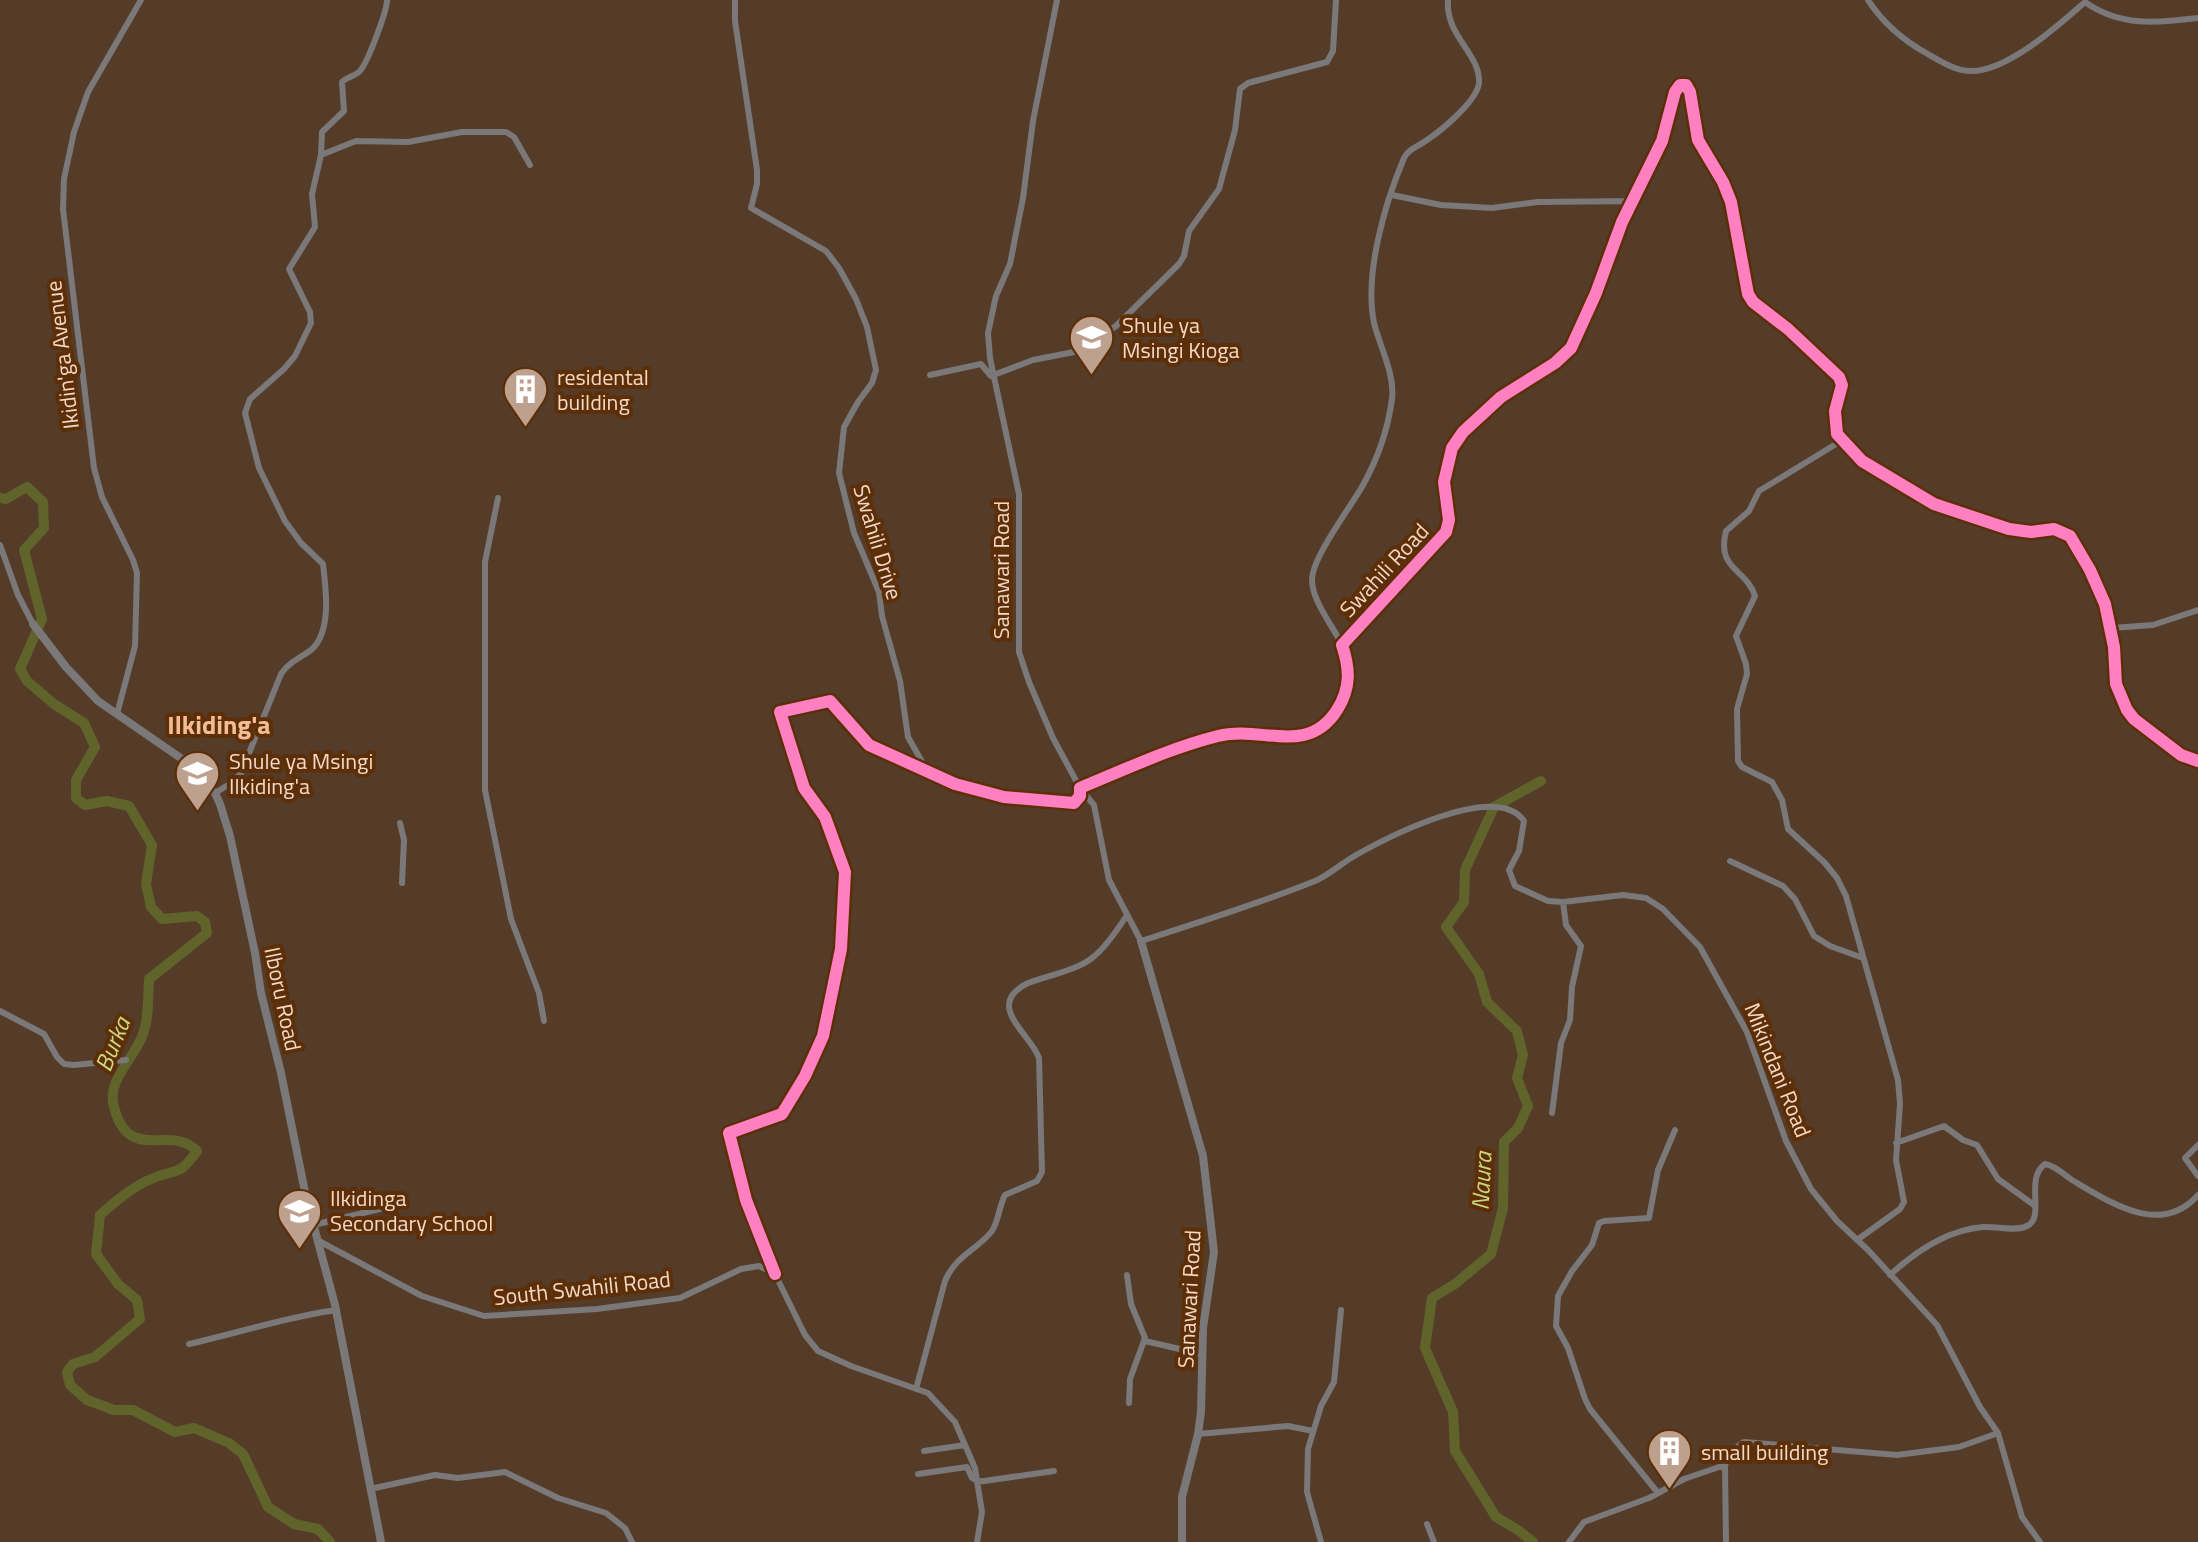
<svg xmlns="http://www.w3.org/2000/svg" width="2198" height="1542" font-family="'Titillium Web',sans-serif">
<rect width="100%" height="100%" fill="#553c29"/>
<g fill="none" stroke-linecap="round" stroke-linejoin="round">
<!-- river -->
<path stroke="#60642b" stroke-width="10" d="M0 498 6 499 27 487 43 502 44 528 24 550 42 619 20 669 27 681 54 704 84 723 95 747 76 780V798L85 805 107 801 129 806 152 845 146 884 151 907 162 919 197 916 205 922 207 933 149 979C148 996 149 1018 143 1034 135 1058 106 1080 114 1107 129 1165 170 1123 197 1151 179 1177 177 1168 151 1179 132 1187 115 1202 100 1215L96 1254 118 1284 137 1300 140 1319 95 1357 73 1364 67 1372 70 1385 87 1400 114 1410H133L175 1432 194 1428 229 1443 243 1454 268 1507 294 1524 318 1529 330 1542
M1533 1542 1518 1530 1496 1517 1455 1451 1453 1412 1425 1348 1432 1298 1455 1284 1491 1254 1503 1208 1504 1142 1518 1128 1528 1106 1517 1078 1523 1055 1517 1031 1487 1002 1479 974 1446 927 1464 902 1465 870 1494 807 1541 781"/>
<!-- minor -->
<path stroke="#7a7878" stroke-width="6" d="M735 0V21L757 170V184L751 208 826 251 839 268 856 299 867 327 876 370 872 383 858 402 844 427 839 473 854 533 879 592 882 616 900 681 908 737 925 767
M1057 0 1033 121 1023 198 1010 264 996 296 988 333 990 358 1019 494V652L1029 682 1053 738 1080 788 1094 805 1109 880 1141 941C1200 922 1258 904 1315 881 1329 875 1342 863 1356 855 1388 837 1496 781 1524 821L1519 851 1509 870 1515 886 1548 901 1563 902 1623 895 1646 898 1663 909 1700 947 1747 1032 1786 1141 1811 1189 1837 1221 1868 1250 1937 1325 1980 1407 1998 1433 2022 1517 2040 1542
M1868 0C1883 23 1903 40 1926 53 1940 61 1955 71 1971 71 2008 71 2059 25 2085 2
M2085 2C2120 27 2157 23 2198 18
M321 155 356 141 408 142 462 132H506L514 137 530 165
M1392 195 1441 205 1492 208 1538 202 1633 201
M930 375 981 364 991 376 1033 360 1074 352 1092 343 1116 326 1179 264 1184 256 1189 231 1219 189 1235 130 1240 89 1248 83 1327 62 1333 51 1336 0
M1841 441 1759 491 1749 511 1726 531C1716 570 1746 568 1755 596L1736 636 1746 664 1747 674 1737 709 1738 761 1742 767 1772 782 1782 800 1788 829 1824 862 1837 878 1846 896 1898 1080 1900 1104 1896 1160 1904 1202 1900 1209 1857 1240
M498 498 485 562V790L511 919 539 993 544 1021
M0 545 18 595 33 624
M2111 628 2153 625 2198 610
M1342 645C1333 626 1312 601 1312 580 1312 557 1351 507 1363 485 1378 458 1388 429 1392 399 1395 374 1380 347 1374 323 1364 274 1385 203 1404 158 1408 149 1419 146 1427 140 1442 130 1477 101 1479 83 1481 54 1445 36 1448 0
M117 714 135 646 137 573 133 560 102 497 94 468 63 209 64 179 74 132 88 92 141 0
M215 793 233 782 241 773 281 674C289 662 300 658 311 650 332 632 326 589 323 564L301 543 285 521 259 468 245 413 250 399 284 369 295 356 311 323 310 312 289 269 315 227 312 194 321 155 322 132 344 111 342 82C347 77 353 77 359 72 367 65 387 11 387 0
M400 823 404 840 402 883
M1730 861 1783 886 1795 899 1814 936 1830 946 1863 958
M0 1011 44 1034 57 1057 64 1064 74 1065 126 1060
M1552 1113 1561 1043 1570 1020 1572 987 1581 946 1566 925 1563 902
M1896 1143 1944 1126 1963 1140 1977 1145 1998 1179 2034 1205
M2198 1145 2185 1158 2198 1176
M313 1225 388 1207
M317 1240 422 1296 484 1316 597 1309 680 1298 741 1269 759 1266 775 1274 805 1335 818 1351 851 1366 928 1393 955 1422 975 1468 982 1512 977 1542
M775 1274 746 1200 729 1133 782 1114 805 1076 823 1036 841 949 845 872 825 817 804 788 780 712 830 701 869 745 955 784 1004 797 1074 803 1080 796V788C1126 769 1170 748 1218 736 1262 725 1307 757 1337 710 1351 688 1350 669 1342 645L1446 532 1449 520 1444 482 1452 448 1463 432 1501 397 1555 363 1571 348 1596 293 1622 222 1662 141 1675 92 1680 85H1686L1690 92 1698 140 1723 182 1731 202 1748 294 1753 302 1788 329 1839 377 1842 385 1835 411 1837 434 1862 461 1934 504 2009 529 2031 532 2054 529 2070 536 2090 570 2105 604 2114 647 2116 684 2127 710 2134 719 2181 755 2198 761
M1127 1275 1131 1304 1145 1338 1130 1379 1129 1403
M1890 1275C1916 1251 1947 1230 1983 1227 1996 1226 2016 1232 2027 1226 2046 1217 2024 1179 2045 1164 2056 1166 2063 1174 2072 1180 2111 1203 2161 1237 2198 1195
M1145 1341 1201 1354
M189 1344C238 1333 286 1317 336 1310
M916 1389 945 1281C956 1255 976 1251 992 1231 999 1220 999 1206 1005 1195L1037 1181 1042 1172 1039 1058C1031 1034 983 1005 1028 983 1086 964 1093 968 1127 915
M1198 1434 1288 1426 1313 1431
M924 1451 965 1445
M1725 1465 1726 1542
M918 1474 967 1467 972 1478 976 1480
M977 1482 1054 1471
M370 1489 435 1475 458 1478 505 1472 558 1498 606 1513 625 1528 632 1542
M1658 1493 1590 1409 1585 1399 1568 1348 1556 1326 1558 1296 1572 1271 1592 1245 1599 1223 1604 1221 1649 1218 1658 1170 1675 1130
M1427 1524 1434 1542
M1321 1542 1307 1492 1308 1449 1321 1406 1334 1382 1341 1310
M1569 1542 1584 1522 1649 1498 1684 1479 1725 1465 1732 1451 1744 1442 1897 1455 1959 1447 1998 1433"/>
<!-- tertiary -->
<path stroke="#7a7878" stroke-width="8" d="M33 624 66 667 98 701 185 761 215 793 220 804 230 836 255 953 261 993 281 1073 306 1197 335 1305 381 1542
M1141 941 1203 1156 1214 1252 1203 1328 1201 1412 1198 1434 1182 1497V1542"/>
<defs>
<path id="cycleway" d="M775 1274 746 1200 729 1133 782 1114 805 1076 823 1036 841 949 845 872 825 817 804 788 780 712 830 701 869 745 955 784 1004 797 1074 803 1080 796V788C1126 769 1170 748 1218 736 1262 725 1307 757 1337 710 1351 688 1350 669 1342 645L1446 532 1449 520 1444 482 1452 448 1463 432 1501 397 1555 363 1571 348 1596 293 1622 222 1662 141 1675 92 1680 85H1686L1690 92 1698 140 1723 182 1731 202 1748 294 1753 302 1788 329 1839 377 1842 385 1835 411 1837 434 1862 461 1934 504 2009 529 2031 532 2054 529 2070 536 2090 570 2105 604 2114 647 2116 684 2127 710 2134 719 2181 755 2198 761"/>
</defs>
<!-- cycleway casing -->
<use href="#cycleway" stroke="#5d2f08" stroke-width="17"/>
<!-- cycleway -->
<use href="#cycleway" stroke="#ff80c0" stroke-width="12"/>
</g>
<!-- icons -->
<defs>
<symbol id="school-pin" viewBox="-11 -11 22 30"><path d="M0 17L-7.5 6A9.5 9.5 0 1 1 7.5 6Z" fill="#bda18e" stroke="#5d2f08"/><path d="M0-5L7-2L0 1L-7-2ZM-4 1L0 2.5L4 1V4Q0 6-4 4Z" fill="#fff"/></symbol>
<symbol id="building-pin" viewBox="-11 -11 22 30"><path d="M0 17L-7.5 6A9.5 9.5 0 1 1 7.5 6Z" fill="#bda18e" stroke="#5d2f08"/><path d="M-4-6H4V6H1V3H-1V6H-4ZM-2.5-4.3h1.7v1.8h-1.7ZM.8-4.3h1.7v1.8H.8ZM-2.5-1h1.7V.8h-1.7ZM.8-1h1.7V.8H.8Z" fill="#fff"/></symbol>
</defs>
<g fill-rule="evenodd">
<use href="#school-pin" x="1066" y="312" width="51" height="69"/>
<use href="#building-pin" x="500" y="364" width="51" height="69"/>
<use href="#school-pin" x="172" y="748" width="51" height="69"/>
<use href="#school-pin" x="274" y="1186" width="51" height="69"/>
<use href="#building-pin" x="1644" y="1426" width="51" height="69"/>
</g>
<g text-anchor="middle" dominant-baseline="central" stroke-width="8" stroke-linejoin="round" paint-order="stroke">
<!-- poi labels -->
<g font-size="22" fill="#f5d8c5" stroke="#5d2f08" text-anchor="start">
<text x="1122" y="325">Shule ya<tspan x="1122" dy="25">Msingi Kioga</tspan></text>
<text x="557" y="377">residental<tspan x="557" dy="25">building</tspan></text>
<text x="229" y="761">Shule ya Msingi<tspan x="229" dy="25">Ilkiding'a</tspan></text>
<text x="330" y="1198">Ilkidinga<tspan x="330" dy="25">Secondary School</tspan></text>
<text x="1701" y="1452">small building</text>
</g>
<!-- street labels -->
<g font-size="22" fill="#f5d8c5" stroke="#5d2f08">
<text transform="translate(62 355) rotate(-97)">Ikidin'ga Avenue</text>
<text transform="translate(878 542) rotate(73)">Swahili Drive</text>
<text transform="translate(1001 570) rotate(-90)">Sanawari Road</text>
<text transform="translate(1384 570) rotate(-47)">Swahili Road</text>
<text transform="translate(283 999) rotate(78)">Ilboru Road</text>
<text transform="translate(1778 1070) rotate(68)">Mikindani Road</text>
<text transform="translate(582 1288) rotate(-6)">South Swahili Road</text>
<text transform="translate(1189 1299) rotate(-87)">Sanawari Road</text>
</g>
<!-- water labels -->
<g font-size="24" font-style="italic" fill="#ccd87e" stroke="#5d2f08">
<text transform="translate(112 1044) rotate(-68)">Burka</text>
<text transform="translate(1481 1181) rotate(-87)">Naura</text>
</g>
<!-- quarter labels -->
<g font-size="26" font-weight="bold" fill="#f4bc96" stroke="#5d2f08">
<text x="219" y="724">Ilkiding'a</text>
</g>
</g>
</svg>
